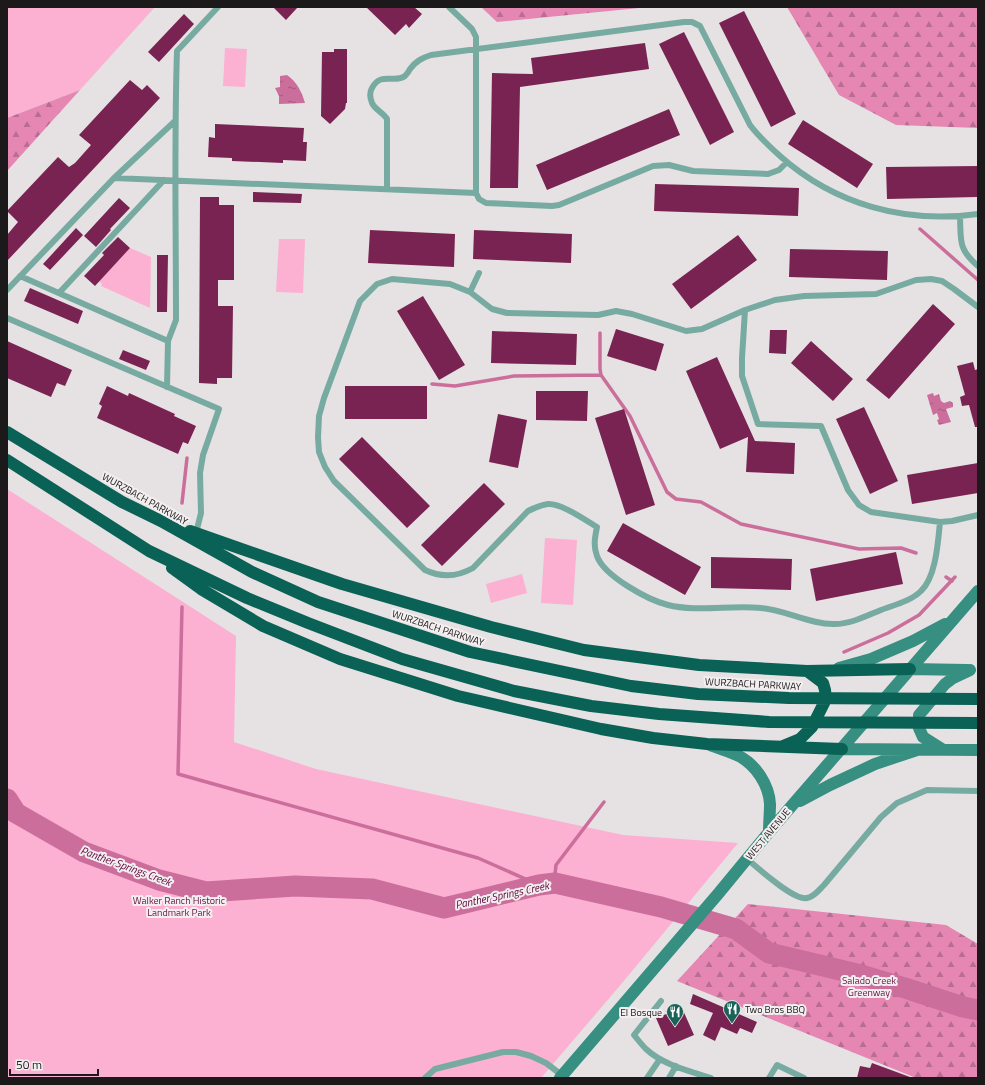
<svg xmlns="http://www.w3.org/2000/svg" width="985" height="1085" font-family="'Titillium Web',sans-serif">
<defs>
<pattern id="forest-firs" width="22" height="20" patternUnits="userSpaceOnUse"><rect width="22" height="20" fill="#e586b3"/><path d="M5 1l3.5 6h-7zM16 11l3.5 6h-7z" fill="#b96d91"/></pattern>
<pattern id="water-ripples" width="26" height="14" patternUnits="userSpaceOnUse"><rect width="26" height="14" fill="#cb6e9c"/><path d="M2 4q2-2 4 0t4 0M15 11q2-2 4 0t4 0" fill="none" stroke="#a45a7e"/></pattern>
</defs>
<rect width="100%" height="100%" fill="#e6e2e3"/>
<!-- green -->
<path fill="#fcb0d2" d="M7 7H155L80 90 7 118Z
M225 48 247 49 245 87 223 86Z
M279 239H305L303 293 276 292Z
M130 248 151 257 150 308 101 286 102 284 99 281Z
M7 489 236 636 234 742 316 769 623 835 738 843 623 982 541 1078H7Z
M545 538 577 540 573 605 541 603Z
M522 574 527 593 491 603 486 584Z"/>
<!-- forest -->
<path fill="url(#forest-firs)" d="M481 7H649L497 22Z
M787 7H978V128L896 125 839 95Z
M80 90 7 171V118Z
M748 904 946 925 978 944V1078H916L677 981Z"/>
<!-- water -->
<path fill="url(#water-ripples)" d="M287 75C297 82 302 92 305 103L279 104V96L275 88 280 87V76Z
M933 393 934 396 939 394 941 401 944 403 950 401 953 403V407L946 409 951 422 939 425 937 420 939 419 937 413 933 415 927 395Z"/>
<g fill="none" stroke-linecap="round" stroke-linejoin="round">
<!-- stream -->
<path stroke="#cb6e9c" stroke-width="3.5" d="M920 229 978 280
M600 333V369L601 375
M432 384 455 386 514 376 601 375 630 416 667 492 676 499 701 502 741 524 859 549 901 548 916 553
M182 503 187 458
M946 577 952 581
M182 607 178 774 478 858 539 885
M844 652 888 633 919 615 955 577
M554 883 556 865 604 802"/>
<!-- river -->
<path stroke="#cb6e9c" stroke-width="21" d="M7 799 16 813 84 852 159 880 206 892 295 886 372 889 444 908 539 885 555 883 661 907 736 929 769 953 861 975 908 989 963 1007 978 1010"/>
</g>
<!-- building -->
<path fill="#792352" d="M273 7H298L286 20Z
M366 7H414L422 14 409 28 406 24 395 35Z
M744 11 796 114 771 127 719 23Z
M184 14 194 24 159 62 148 52Z
M684 32 734 132 710 145 659 44Z
M645 43 649 69 520 87 518 188H490L492 73 533 74 531 58Z
M334 49H347V103H346L345 109 330 124 321 116 322 52H334Z
M130 80 142 90 147 85 160 98 7 261V235L18 222 7 211 58 157 69 167 75 163 91 145 79 135Z
M669 109 680 135 547 190 536 165Z
M803 120 873 164 857 188 788 144Z
M215 124 304 128 303 142H307L306 161 283 160V163L232 161V158L208 157 209 137 215 138Z
M978 166V197L887 199 886 167Z
M655 184 799 188 798 216 654 211Z
M253 192 302 194 301 203 253 202Z
M200 197H219V205H234V280H218V306H233L232 378H217V384L199 383Z
M119 198 130 208 110 229 111 230 96 247 84 236Z
M76 228 83 235 50 270 43 264Z
M370 230 455 234 454 267 368 263Z
M474 230 572 234 571 263 473 259Z
M738 235 757 260 691 309 672 284Z
M118 237 130 248 95 286 84 276 104 255 102 253Z
M790 249 888 251 887 280 789 277Z
M157 255H168L167 312H157Z
M30 288 83 311 78 324 24 301Z
M423 296 465 365 439 380 397 311Z
M933 304 955 324 889 399 866 380Z
M616 329 664 344 656 371 607 356Z
M770 330H787L786 354 769 353Z
M492 331 577 334 576 365 491 363Z
M7 341 72 370 65 386 57 383 51 397 7 378Z
M811 341 853 379 833 401 791 363Z
M123 350 150 361 146 370 119 359Z
M717 357 755 441 795 443 794 474 746 472 748 437 720 449 686 371Z
M973 362 975 370 978 369V427H975L969 405 962 406 960 397 965 395 957 366Z
M107 386 128 396 129 393 175 414 174 416 196 426 188 444 183 442 178 454 97 418 102 406 99 404Z
M345 386H427V419H345Z
M536 391H588L587 421 536 420Z
M864 407 898 481 870 494 836 419Z
M624 409 655 505 626 515 595 418Z
M498 414 527 420 518 468 489 462Z
M362 437 430 506 407 528 339 459Z
M978 463V493L912 504 907 475Z
M484 483 505 504 442 566 421 545Z
M623 523 701 567 685 595 607 551Z
M896 552 903 584 816 601 810 569Z
M711 557 792 559 791 590 711 588Z
M693 994 757 1022 752 1033 740 1028 737 1034 721 1027 715 1041 703 1035 713 1013 690 1004Z
M682 1008 694 1035 668 1046 656 1018Z
M872 1063 910 1077V1078H857L860 1066 870 1068Z"/>
<g fill="none" stroke-linecap="round" stroke-linejoin="round">
<!-- lane -->
<path stroke="#77aba1" stroke-width="6" d="M449 7 472 29 476 37V193L479 199 486 203 552 206 559 205 653 166 669 165 693 171 768 174 779 170 787 162
M114 178 476 193
M387 189V119C383 112 375 110 372 103 370 98 369 93 372 88 381 71 394 84 405 76 407 74 409 71 410 69 416 61 422 58 431 55L684 22H692L700 26 750 125C759 137 769 146 780 156 835 205 906 224 978 214
M960 217C961 241 958 249 978 266
M20 276 168 341
M7 290 114 178 175 121
M470 292 479 273
M59 293 164 180
M745 310 742 358V376L758 424 821 426 848 490 859 505 871 512 940 522 952 521 978 515
M7 318 219 409 203 455 200 473 201 513 196 533
M167 387 168 341 176 320C176 230 174 140 177 51L218 7
M940 522C938 542 936 577 921 591 911 601 894 605 881 610 866 616 851 624 835 624 812 625 785 610 761 608 732 605 695 612 668 605 648 600 604 576 597 556 593 546 595 537 597 527 585 520 561 503 548 504 541 505 534 508 528 511L473 568C457 577 442 578 425 570L334 481 325 467 319 452 318 437 319 416 324 398 360 301 377 284 392 279 450 284 470 292 492 309 507 313 598 315 616 311 632 314 686 331 702 329 745 310 775 300 804 296 876 294 916 280 931 279 942 281 954 289 978 307
M747 859C758 868 794 901 807 898 814 897 819 890 824 885L881 817 897 803 927 790 978 791
M661 1001 634 1035C638 1040 642 1045 646 1049 663 1065 690 1071 711 1078
M425 1078 435 1069 503 1052H516L531 1056 546 1063 563 1076
M647 1078 660 1059
M669 1078 676 1066
M769 1078 777 1065 804 1078"/>
<!-- secondary -->
<path stroke="#368f81" stroke-width="12" d="M839 668 871 659 913 641 945 624
M910 669 967 670
M710 745C720 749 730 752 739 756 756 765 769 785 770 804 770 813 769 822 769 832
M842 749 978 750
M942 749 923 737 919 728V715L945 684 953 678 970 670
M800 801 830 785 875 764 917 750
M560 1078 718 894 769 832 978 591"/>
<!-- highway -->
<path stroke="#0a6155" stroke-width="12" d="M7 432 122 502 161 521 252 572 318 602 470 652 631 686 698 694 789 698 978 699
M7 460 149 551 247 598 308 623 402 659 514 691 591 706 659 714 769 722 978 723
M190 531 342 584 491 627 584 650 699 665 807 671 910 669
M172 568 201 589 263 626 340 659 458 696 601 729 653 738 707 744 842 749
M783 746 800 739 812 727 826 699 825 690 823 683 807 671"/>
</g>
<!-- icons -->
<defs>
<symbol id="restaurant-pin" viewBox="-11 -11 22 30"><path d="M0 17L-7.5 6A9.5 9.5 0 1 1 7.5 6Z" fill="#1a6358" stroke="#f3eff0"/><path d="M-5-6h1v4h1v-4h1v4h1v-4h1v5L-1.5 .5V6h-2V.5L-5-1ZM5-6V6H3V1.5H1.5Q1.5-4 5-6Z" fill="#fff"/></symbol>
</defs>
<g fill-rule="evenodd">
<use href="#restaurant-pin" x="722" y="999" width="20" height="27"/>
<use href="#restaurant-pin" x="665" y="1002" width="20" height="27"/>
</g>
<g text-anchor="middle" dominant-baseline="central" stroke-width="4" stroke-linejoin="round" paint-order="stroke">
<!-- street labels -->
<g font-size="10" fill="#1b191a" stroke="#f3eff0">
<text transform="translate(145 499) rotate(29)">WURZBACH PARKWAY</text>
<text transform="translate(438 628) rotate(18)">WURZBACH PARKWAY</text>
<text transform="translate(753 684) rotate(3)">WURZBACH PARKWAY</text>
<text transform="translate(768 834) rotate(-50)">WEST AVENUE</text>
</g>
<!-- park labels -->
<g font-size="10" fill="#671243" stroke="#f3eff0">
<text x="179" y="900">Walker Ranch Historic<tspan x="179" dy="12">Landmark Park</tspan></text>
<text x="869" y="980">Salado Creek<tspan x="869" dy="12">Greenway</tspan></text>
</g>
<!-- poi labels -->
<g font-size="10" fill="#1b191a" stroke="#f3eff0" text-anchor="start">
<text x="745" y="1009">Two Bros BBQ</text>
<text x="662" y="1012" text-anchor="end">El Bosque</text>
</g>
<!-- water labels -->
<g font-size="11" font-style="italic" fill="#5e073b" stroke="#f3eff0">
<text transform="translate(126 866) rotate(20)">Panther Springs Creek</text>
<text transform="translate(502 895) rotate(-12)">Panther Springs Creek</text>
</g>
</g>
<!-- border -->
<rect width="985" height="1085" fill="none" stroke="#1b191a" stroke-width="16"/>
<!-- scale -->
<path d="M10 1069v6h88v-6" fill="none" stroke="#1b191a" stroke-width="2"/>
<text x="16" y="1069" font-size="12" fill="#1b191a" stroke="#f3eff0" stroke-width="3" paint-order="stroke">50 m</text>
</svg>
